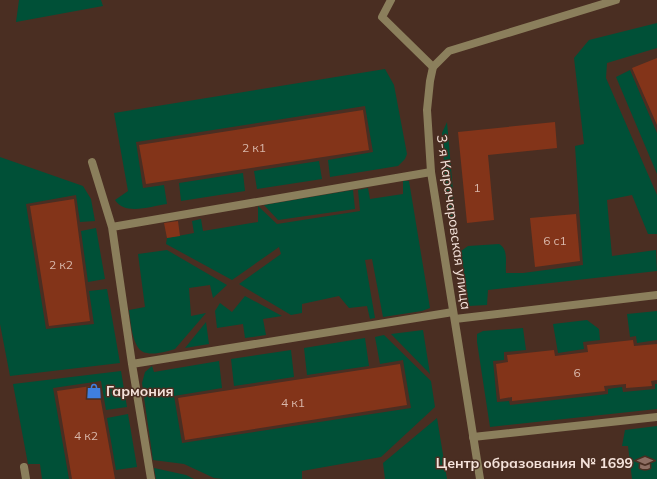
<svg xmlns="http://www.w3.org/2000/svg" width="657" height="479" font-family="Mulish,sans-serif">
<rect width="100%" height="100%" fill="#4a2e22"/>
<!-- green -->
<path fill="#005037" d="M19 0H101L103 6 16 22Z
M657 23V48L607 63 606 78 657 195V234H648L632 195 607 200 612 256 656 250 657 271 488 290 487 305 469 306 461 251 468 246 499 244C509 249 505 264 506 273H523L583 265 575 146 584 144 574 58 589 40Z
M385 69 394 85 407 154 405 159 398 166 330 177 328 160 373 152 365 106 136 142 143 188 164 185 167 204C151 206 125 216 115 200L128 191 114 113Z
M630 70 657 133V174L616 77Z
M447 122 456 226 448 215 442 133Z
M0 157 83 186 91 199 95 221 80 222 76 195 26 204 46 329 94 324 89 291 107 289 120 363 10 376 0 324Z
M319 161 322 179 257 189 254 171Z
M243 173 245 191 181 201 179 183Z
M403 181H409L430 308 422 311 383 317 372 259 365 260 375 318 370 319 367 306 349 308 339 296 302 304V313L291 315 239 284 281 254 279 247 232 280 166 244 167 238 194 233 192 221 201 219 203 231 258 222V206L277 224 360 211 358 190 368 188 370 199 403 194Z
M353 190 355 209 278 220 264 205Z
M96 228 105 279 88 282 81 231Z
M167 250 227 285 213 298 210 285 189 288 191 316 206 313 175 349C167 351 156 355 147 353 132 352 131 322 129 310L145 307 138 254Z
M245 296 282 316 263 319 266 335 245 338 243 324 217 328 215 311 220 303 232 312Z
M657 311V340L637 343 636 336 630 337 627 314Z
M587 320 599 329 600 340 583 342 584 349 558 353 553 324Z
M206 322 209 344 185 348Z
M523 328 526 350 504 352V360L493 361 497 402 509 401 510 405 608 394V389L622 387 623 392 655 389V384H657V409L490 427 477 342V334L483 331Z
M423 330 430 374 391 334Z
M384 335 431 381 435 407 381 457 302 471V479H223L214 478 184 464 153 460 142 383 145 372 152 366 154 372 219 361 222 388 174 396 182 443 411 408 403 360 380 364 375 337Z
M365 338 369 366 307 375 304 348Z
M291 350 294 377 234 386 231 359Z
M121 371 127 407 106 410 101 381 53 388 69 479H42L40 464H28L13 384Z
M128 414 137 467 116 470 107 418Z
M437 418 447 479H385L383 463Z
M657 426V479H632L628 446H622L625 430Z
M154 468 186 475 194 479H156Z"/>
<!-- building -->
<path fill="#833419" d="M657 58V125L632 68Z
M363 110 369 150 146 184 139 145Z
M555 122 557 148 488 155 494 220 467 223 458 132Z
M74 199 90 321 49 326 30 206Z
M576 214 580 261 535 267 530 218Z
M178 221 180 236 167 238 164 223Z
M633 340 634 346 657 344V380L651 381 652 386 626 388V384L604 386 605 391 512 401V397L500 399 496 364 508 362 507 355 554 350 555 356 588 352 587 345Z
M400 364 407 405 185 440 178 398Z
M98 385 115 479H72L57 391Z"/>
<g fill="none" stroke-linecap="round" stroke-linejoin="round">
<!-- lane -->
<path stroke="#8b7f5c" stroke-width="8" d="M391 0 382 17 433 67
M92 162 112 227 132 364 151 479
M112 227 431 172
M455 319 657 295
M132 364 453 312
M473 437 657 417
M24 467 26 479"/>
<!-- street -->
<path stroke="#8b7f5c" stroke-width="8" d="M480 479 431 172 427 110 430 81 433 67 449 51 616 0"/>
</g>
<!-- icons -->
<defs>
<symbol id="shop-bare" viewBox="-9 -9 18 18"><path d="M-5-2.5h2.3a2.7 3.5 0 0 1 5.4 0H5L5.5 6h-11ZM-1.5-2.5h3a1.5 2.3 0 0 0-3 0Z" fill="#3f7fe0" stroke="#4a2e22" stroke-width="2.5" paint-order="stroke"/></symbol>
<symbol id="school-bare" viewBox="-9 -9 18 18"><path d="M0-5L7-2L0 1L-7-2ZM-4 1L0 2.5L4 1V4Q0 6-4 4Z" fill="#8d6e63" stroke="#4a2e22" stroke-width="2.5" paint-order="stroke"/></symbol>
</defs>
<g fill-rule="evenodd">
<use href="#shop-bare" x="83" y="380" width="22" height="22"/>
<use href="#school-bare" x="634" y="452" width="22" height="22"/>
</g>
<g text-anchor="middle" dominant-baseline="central" stroke-width="3" stroke-linejoin="round" paint-order="stroke">
<!-- number labels -->
<g font-size="12" fill="#d8b7aa">
<text x="254" y="147">2 к1</text>
<text x="477" y="187">1</text>
<text x="555" y="240">6 с1</text>
<text x="61" y="264">2 к2</text>
<text x="577" y="372">6</text>
<text x="293" y="402">4 к1</text>
<text x="86" y="435">4 к2</text>
</g>
<!-- street labels -->
<g font-size="14" fill="#f5e3db" stroke="#4a2e22">
<text transform="translate(454 222) rotate(82)">3-я Карачаровская улица</text>
</g>
<!-- poi labels -->
<g font-size="14" font-weight="bold" fill="#f5e3db" stroke="#4a2e22" text-anchor="start">
<text x="106" y="391">Гармония</text>
<text x="633" y="463" text-anchor="end">Центр образования № 1699</text>
</g>
</g>
</svg>
